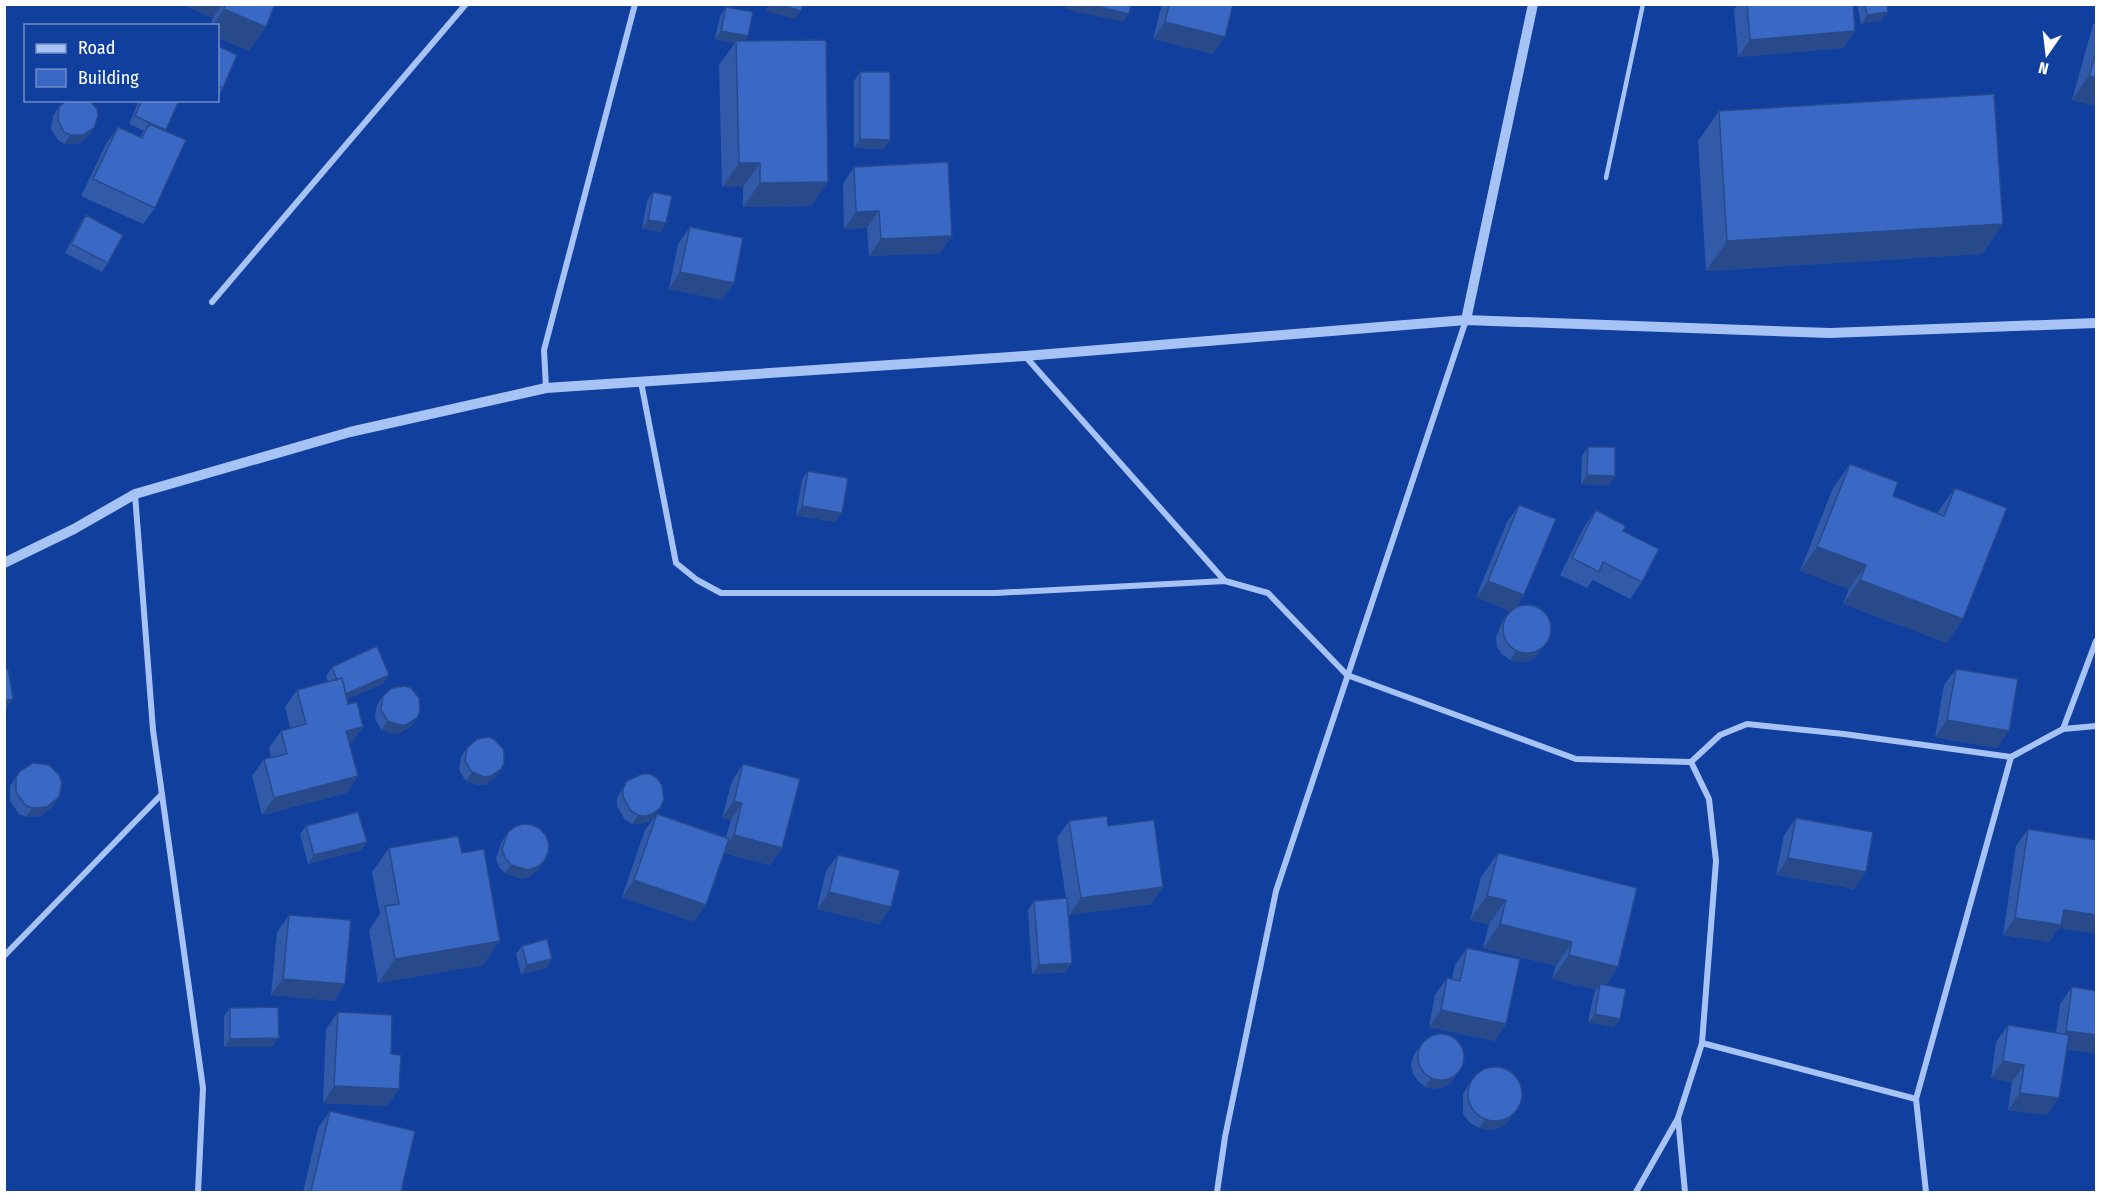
<svg xmlns="http://www.w3.org/2000/svg" width="2101" height="1197" font-family="'Fira Sans Condensed',sans-serif">
<rect width="100%" height="100%" fill="#113f9e"/>
<g fill="none" stroke-linecap="round" stroke-linejoin="round">
<!-- service -->
<path stroke="#a7c2f5" stroke-width="4.5" d="M1606 178 1643 4"/>
<!-- minor -->
<path stroke="#a7c2f5" stroke-width="6" d="M212 302 466 4
M1025 356 1225 581
M641 382 676 563 697 580 721 593H996L1225 581 1268 593 1347 675 1576 759 1691 762 1709 799 1716 861 1702 1043 1678 1118 1636 1192
M546 388 544 350 635 4
M135 494 153 730 203 1088 198 1192
M2063 729 2096 641
M1691 762 1720 735 1747 724 1844 734 2011 757 2063 729 2096 726
M4 956 162 794
M1702 1043 1916 1099
M1678 1118 1685 1192
M1217 1192 1225 1137 1276 891 1466 320
M1926 1192 1916 1099 2011 757"/>
<!-- tertiary -->
<path stroke="#a7c2f5" stroke-width="10" d="M1466 320 1533 4
M4 563 74 529 135 494 350 432 546 388 1025 356 1466 320 1830 333 2096 323"/>
</g>
<!-- wall -->
<path fill="#315aa9" d="M181 4H275L249 51 218 26H210L213 18Z
M1162 4H1233L1213 54 1153 39Z
M1737 4H1853L1855 31 1843 48 1738 57 1734 10Z
M1857 4H1887L1882 20 1861 24Z
M726 7 745 41 828 182 811 206 743 207V187H722L719 65 735 43 715 39 720 16Z
M2097 19V106L2072 100 2093 25Z
M218 46 223 88 218 97Z
M860 72 884 149 854 148V81Z
M139 100H179L165 131 155 208 143 224 81 196 106 144 118 127 140 137 144 131 129 124Z
M59 107 94 128 87 137 77 144H64L58 140 51 129 53 116Z
M1719 111 2003 224 1982 254 1706 271 1698 141Z
M854 167 952 236 940 253 869 256 867 228 844 229 843 184Z
M653 192 666 223 660 232 642 228 647 201Z
M86 215 108 263 102 272 65 253 80 224Z
M690 227 734 283 722 300 669 289 678 244Z
M1588 447 1615 476 1609 485 1581 484 1582 456Z
M1850 464 1893 496 1937 513 1955 488 1963 619 1947 643 1843 604 1849 589 1800 571 1833 488Z
M808 471 835 522 796 515 802 480Z
M1519 505 1524 595 1516 608 1537 656 1529 661 1520 662 1510 660 1502 654 1497 647 1496 637 1503 620 1510 611 1476 597 1507 522Z
M1596 510 1623 531 1642 582 1630 599 1593 580 1587 588 1560 575 1584 527Z
M332 667 383 684 347 699 348 704 363 727 351 743 349 744 358 776 347 793 262 815 252 776 264 759 271 758 269 748 281 731 290 728 285 707 297 690 328 682 326 676Z
M1956 669 1997 748 1935 737 1944 685Z
M383 696 417 718 411 726 400 733 393 734 381 730 375 718 377 705Z
M467 748 495 778 485 785H478L466 781 459 770 461 757Z
M743 764 782 848 770 865 724 853 706 905 694 922 622 897 645 830 657 814 726 837 731 820 722 818 732 781Z
M20 771 59 797 53 806 41 816 26 817 19 814 10 801V786Z
M627 781 654 817 648 822 640 824H632L625 820 617 806V798Z
M1796 818 1854 889 1776 875 1784 835Z
M1069 821 1108 826 1163 887 1151 904 1069 915 1068 906 1066 972 1032 974 1028 910 1034 901 1066 898 1057 838Z
M306 826 367 842 361 850 308 864 300 834Z
M2028 829 2097 840V934L2059 928 2049 942 2003 935 2016 846Z
M508 832 544 861 538 870 530 876 522 879 505 873 499 867 496 858 502 841Z
M389 848 483 965 378 983 369 930 380 914 372 872Z
M1498 853 1618 967 1606 985 1620 1019 1614 1027 1588 1022 1594 993 1596 990 1552 979 1556 966 1483 948 1489 924 1470 920 1481 877Z
M838 855 891 907 879 924 817 909 826 871Z
M289 915 345 984 334 1001 271 995 277 932Z
M522 946 552 959 546 968 521 974 516 954Z
M1467 948 1506 1024 1495 1041 1429 1027 1435 995 1447 978 1452 979 1455 965Z
M2072 987 2067 1050 2047 1115 2008 1110 2012 1082 1991 1078 1996 1042 2008 1025 2056 1033 2060 1004Z
M230 1008 279 1038 272 1047H224V1016Z
M338 1012 391 1054 399 1089 387 1106 323 1103 326 1029Z
M1425 1039 1451 1083 1443 1087 1434 1089 1425 1087 1418 1081 1413 1074 1411 1064 1414 1055Z
M1474 1076 1508 1122 1499 1128 1489 1130 1479 1128 1470 1123 1463 1114V1094Z
M330 1111 401 1192H303L318 1128Z"/>
<!-- shaded-wall -->
<path fill="#284a8a" d="M181 4H222L213 18Z
M770 4H779L801 11 795 19 765 11Z
M1068 4H1088L1129 14 1123 22 1065 9Z
M224 9 266 27 249 51 218 38V26H212Z
M1888 12 1882 20 1861 24 1867 15Z
M1165 22 1225 37 1213 54 1153 39Z
M721 31 748 36 742 45 736 41 735 43 715 39Z
M1855 31 1843 48 1738 57 1750 40Z
M2089 76 2097 78V106L2072 100Z
M94 128 87 137 77 144H64L70 135Z
M860 139 890 140 884 149 854 148Z
M739 163H760L743 187H722Z
M828 182 811 206 743 207 760 183Z
M879 211 867 228 844 229 856 212Z
M648 220 666 223 660 232 642 228Z
M2003 224 1982 254 1706 271 1727 241Z
M952 236 940 253 869 256 881 239Z
M680 272 734 283 722 300 669 289Z
M1587 475 1615 476 1609 485 1581 484Z
M802 506 842 513 835 522 796 515Z
M1817 547 1866 565 1849 589 1800 571Z
M1860 580 1963 619 1947 643 1843 604Z
M1488 581 1524 595 1513 612 1476 597Z
M1548 640 1537 656 1529 661 1520 662 1510 660 1516 651Z
M389 675 383 684 338 703 344 695Z
M13 699 4 712V701Z
M417 718 411 726 400 733 393 734 381 730 388 721Z
M1947 720 2009 731 1997 748 1935 737Z
M363 727 351 743 334 748 346 731Z
M501 769 495 778 485 785H478L466 781 472 772Z
M358 776 347 793 262 815 274 798Z
M59 797 53 806 41 816 26 817 32 808Z
M734 801 742 803 731 820 722 818Z
M660 808 654 817 648 822 640 824H632L638 815Z
M734 835 782 848 770 865 722 852Z
M367 842 361 850 308 864 314 855Z
M1788 858 1866 872 1854 889 1776 875Z
M544 861 538 870 530 876 522 879 505 873 511 865Z
M634 880 706 905 694 922 622 897Z
M1163 887 1151 904 1069 915 1081 898Z
M829 892 891 907 879 924 817 909Z
M1487 896 1506 900 1489 924 1470 920Z
M2064 910 2097 915V934L2059 928 2049 942 2003 935 2015 918Z
M1500 924 1572 942 1556 966 1483 948Z
M500 941 483 965 378 983 395 959Z
M1569 955 1618 967 1601 991 1600 984 1596 990 1552 979Z
M552 959 546 968 521 974 527 965Z
M1072 963 1066 972 1032 974 1039 965Z
M283 979 345 984 334 1001 271 995Z
M1441 1010 1506 1024 1495 1041 1429 1027Z
M1595 1014 1620 1019 1614 1027 1588 1022Z
M2066 1031 2097 1035V1054L2054 1048Z
M279 1038 272 1047H224L230 1039Z
M2003 1061 2024 1065 2012 1082 1991 1078Z
M1462 1067 1451 1083 1443 1087 1434 1089 1425 1087 1431 1078Z
M334 1086 399 1089 387 1106 323 1103Z
M2020 1093 2059 1098 2047 1115 2008 1110Z
M1514 1113 1508 1122 1499 1128 1489 1130 1479 1128 1485 1120Z"/>
<!-- building -->
<path fill="#3969c5" stroke="#284a8a" stroke-width="1.5" d="M225 4H275L266 27 224 9Z
M779 4H803L801 11Z
M1088 4H1131L1129 14Z
M1169 4H1233L1225 37 1165 22Z
M1747 4H1853L1855 31 1750 40Z
M1865 4H1887L1888 12 1867 15Z
M726 7 753 12 748 36 721 31Z
M826 40 828 182 760 183V163H739L736 41Z
M218 46 237 55 223 88 218 86Z
M2097 49V78L2089 76Z
M860 72H890V140L860 139Z
M1994 94 2003 224 1727 241 1719 111Z
M67 100H89L97 109 98 116 94 128 83 135H70L64 132 58 120 59 107Z
M142 100H179L166 130 135 116Z
M149 124 186 140 155 208 93 179 118 127 142 138Z
M948 162 952 236 881 239 879 211 856 212 854 167Z
M653 192 672 196 666 223 648 220Z
M86 215 123 235 108 263 71 244Z
M690 227 743 238 734 283 680 272Z
M1588 447H1615V476L1587 475Z
M1850 464 1898 482 1893 496 1944 516 1955 488 2007 508 1963 619 1860 580 1866 565 1817 547Z
M808 471 848 478 842 513 802 506Z
M1519 505 1556 519 1524 595 1488 581Z
M1596 510 1626 526 1623 531 1659 549 1642 582 1603 562 1599 572 1572 558Z
M1503 629a24 24 0 1 1 48 0a24 24 0 1 1-48 0Z
M377 646 389 675 346 694 342 678 337 680 332 667Z
M8 669 13 699 4 701V670Z
M1956 669 2018 679 2009 731 1947 720Z
M342 678 348 704 357 702 363 727 346 731 358 776 274 798 264 759 287 754 281 731 306 724 297 690Z
M405 686 411 688 419 698 420 711 417 718 406 725H400L388 721 381 710 383 696 392 688Z
M489 737 495 740 504 750V763L501 769 491 776 484 777 472 772 465 761 467 748 477 739Z
M33 763 49 765 59 775 62 783 59 797 47 807 32 808 25 805 16 792V777L20 771Z
M743 764 800 779 782 848 734 835 742 803 734 801Z
M642 774H650L657 778 662 785 664 800 660 808 654 813 646 816 638 815 631 811 623 797V789L627 781Z
M358 812 367 842 314 855 306 826Z
M657 814 729 839 706 905 634 880Z
M1107 816 1108 826 1154 820 1163 887 1081 898 1069 821Z
M1796 818 1873 832 1866 872 1788 858Z
M523 824 533 825 540 829 546 836 549 845 548 853 544 861 537 867 528 870 511 865 505 858 502 849 508 832 515 827Z
M2028 829 2097 840V915L2064 910 2061 925 2015 918Z
M458 836 462 853 484 849 500 941 395 959 385 906 399 904 389 848Z
M1498 853 1637 888 1618 967 1569 955 1572 942 1500 924 1506 900 1487 896Z
M838 855 900 870 891 907 829 892Z
M1067 898 1072 963 1039 965 1034 901Z
M289 915 351 920 345 984 283 979Z
M547 939 552 959 527 965 522 946Z
M1467 948 1520 959 1506 1024 1441 1010 1447 978 1460 981Z
M1600 984 1626 989 1620 1019 1595 1014Z
M2072 987 2097 991V1035L2066 1031Z
M278 1007 279 1038 230 1039V1008Z
M338 1012 392 1015 391 1054 401 1055 399 1089 334 1086Z
M2008 1025 2069 1035 2059 1098 2020 1093 2024 1065 2003 1061Z
M1418 1057a23 23 0 1 1 46 0a23 23 0 1 1-46 0Z
M1468 1094a27 27 0 1 1 54 0a27 27 0 1 1-54 0Z
M330 1111 415 1131 401 1192H317L311 1191Z"/>
<!-- border -->
<rect width="2101" height="1197" fill="none" stroke="#ffffff" stroke-width="12"/>
<!-- legend -->
<rect x="24" y="24" width="195" height="78" fill="#113f9e" stroke="#708cc5" stroke-width="1.5"/>
<rect x="36" y="44" width="30" height="9" fill="#a7c2f5" stroke="#708cc5" stroke-width="1.5"/>
<text x="78" y="54" font-size="18" fill="#ffffff">Road</text>
<rect x="36" y="69" width="30" height="18" fill="#3969c5" stroke="#708cc5" stroke-width="1.5"/>
<text x="78" y="84" font-size="18" fill="#ffffff">Building</text>
<!-- north arrow -->
<g transform="translate(2047 54) rotate(194)" stroke="#113f9e" stroke-width="4.5" paint-order="stroke">
<path d="M0-4.5L10 22L0 15L-10 22Z" fill="#ffffff"/>
<text y="-9" font-size="16" font-weight="bold" text-anchor="middle" fill="#ffffff">N</text>
</g>
</svg>
